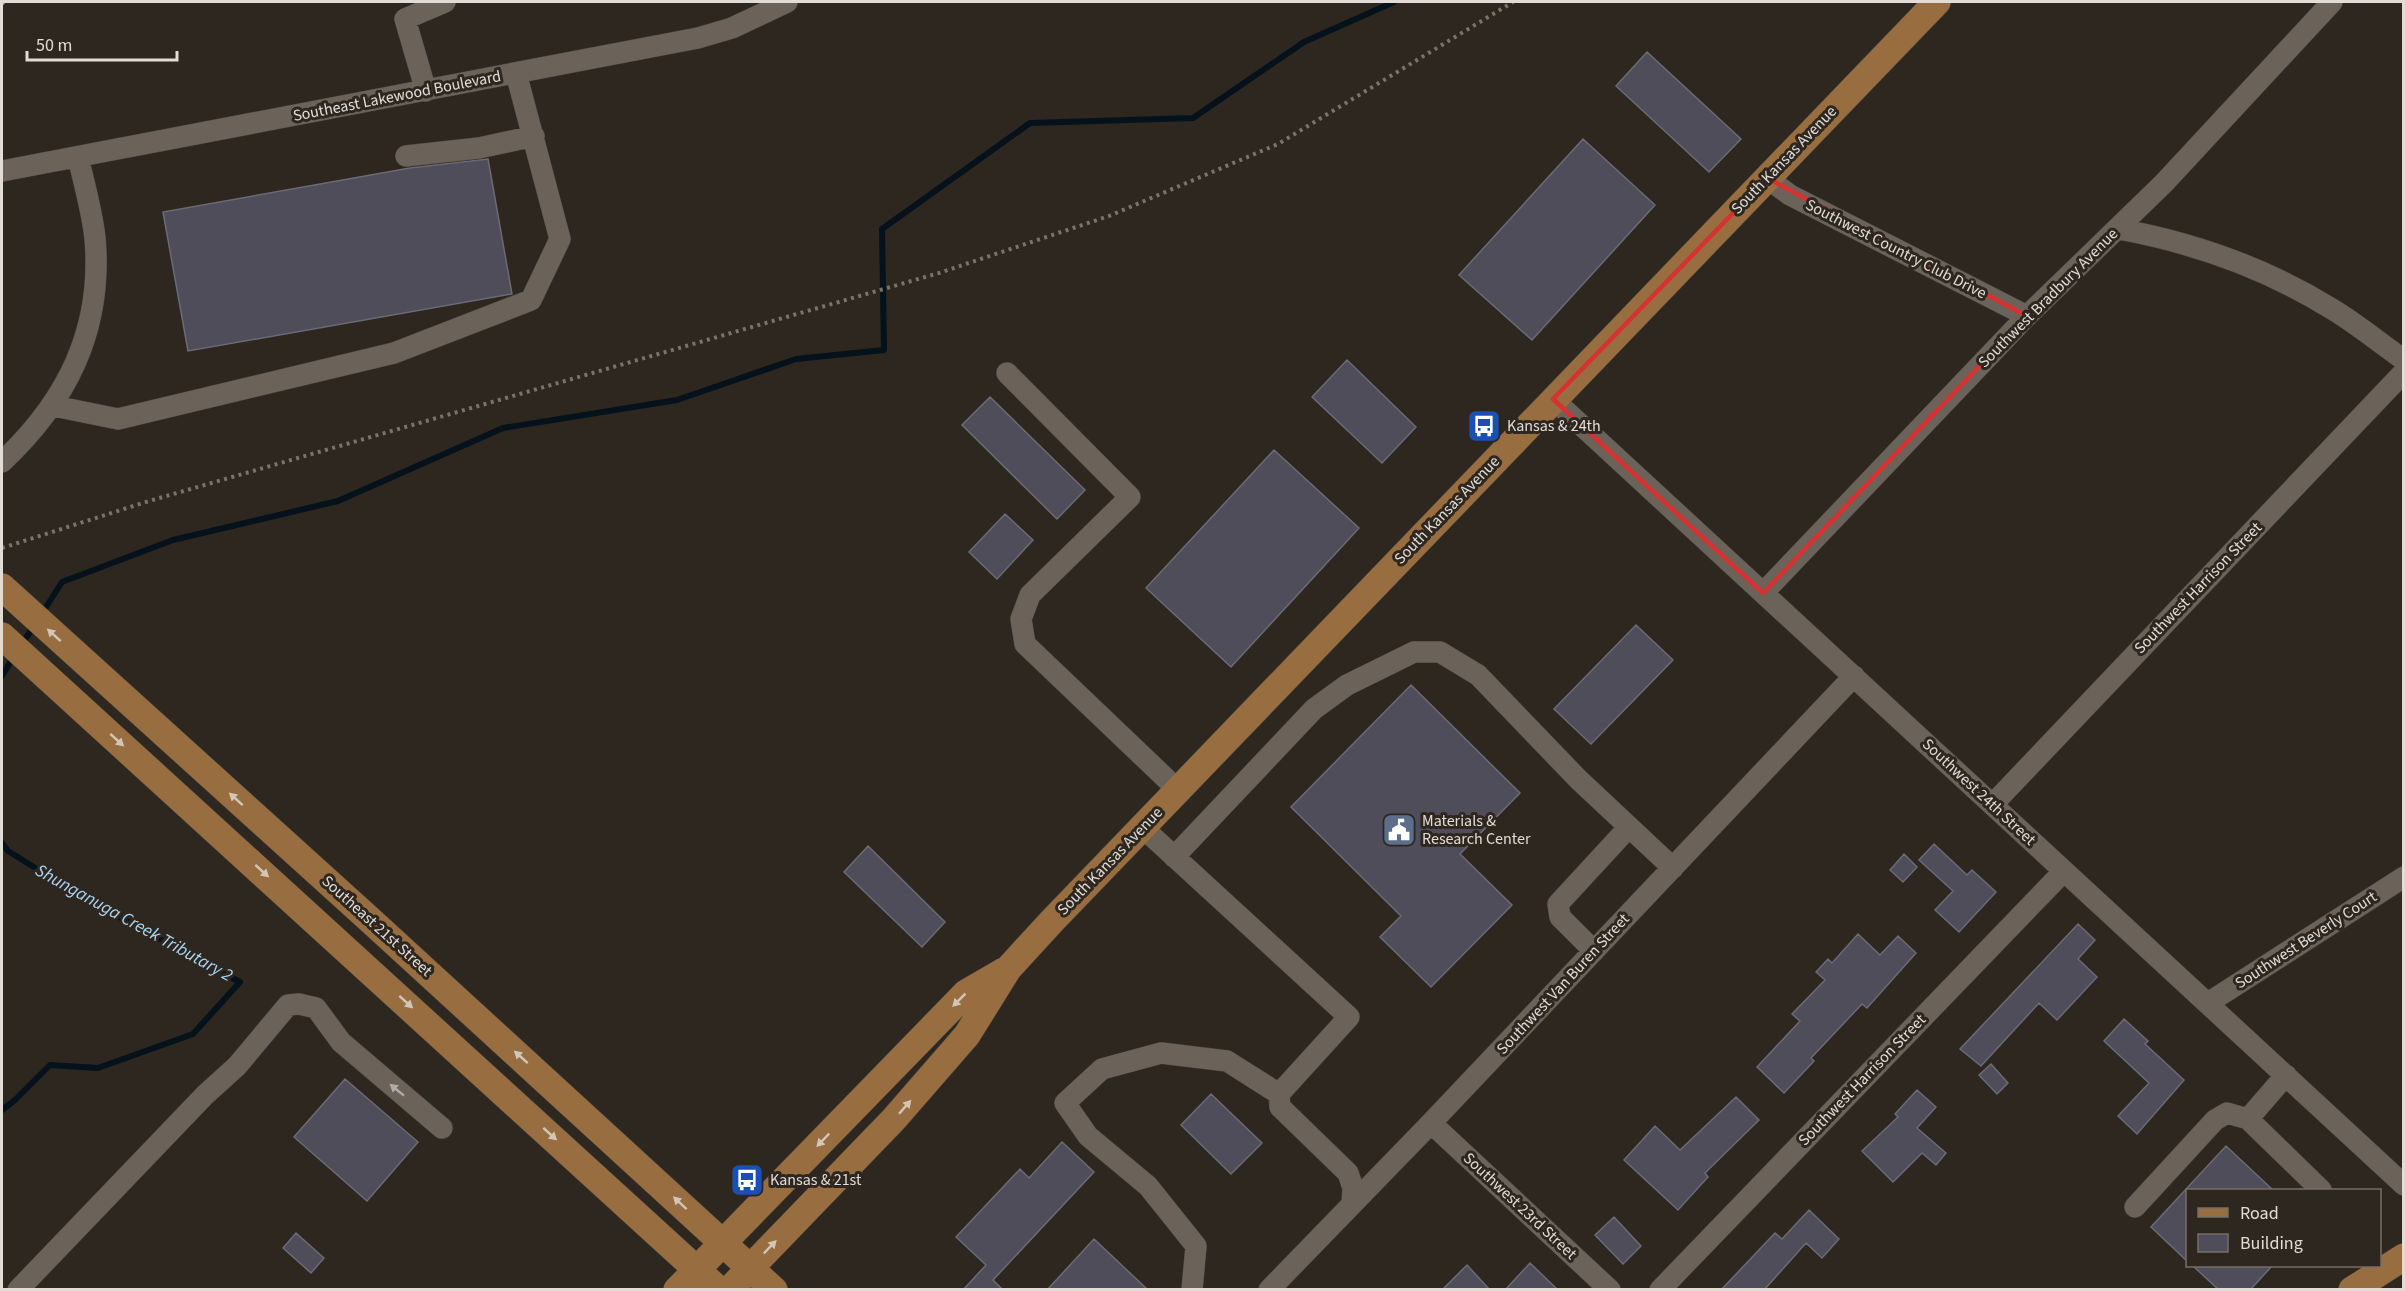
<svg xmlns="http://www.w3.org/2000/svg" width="2405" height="1291" font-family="'Source Sans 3',sans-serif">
<rect width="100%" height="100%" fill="#2e271f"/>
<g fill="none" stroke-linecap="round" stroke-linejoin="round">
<!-- stream -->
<path stroke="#06121b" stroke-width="6" d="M41 615 62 582 173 540 338 501 503 428 677 400 796 359 884 350 882 229 1030 123 1193 118 1304 42 1394 2
M21 645 34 626
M2 676 14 656
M2 843 8 851 87 900 240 982 193 1034 98 1068 50 1065 15 1100 2 1110"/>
</g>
<!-- building -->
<path fill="#4e4d59" stroke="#6b6a76" stroke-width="1.5" d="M1647 52 1741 139 1709 172 1616 86Z
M1583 139 1655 205 1532 340 1459 275Z
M488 159 512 294 188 351 163 212 410 168Z
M1347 360 1416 427 1382 463 1312 397Z
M990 397 1085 490 1057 519 962 425Z
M1274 450 1359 528 1231 667 1146 588Z
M1005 514 1033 540 997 579 969 552Z
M1636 625 1673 660 1591 744 1554 709Z
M1411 685 1520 793 1460 854 1512 905 1431 987 1380 937 1401 916 1291 807Z
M1934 844 1967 875 1972 870 1996 892 1959 932 1935 910 1953 891 1919 860Z
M868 846 945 922 922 947 844 872Z
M1904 854 1917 867 1903 882 1890 870Z
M2078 924 2095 940 2078 959 2097 977 2057 1020 2039 1003 1981 1066 1960 1049Z
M1858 934 1880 955 1898 936 1916 953 1867 1008 1862 1004 1811 1058 1814 1061 1784 1093 1757 1067 1800 1021 1792 1014 1825 980 1816 972 1828 959 1832 963Z
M2124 1019 2148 1041 2145 1044 2184 1080 2137 1134 2118 1116 2149 1083 2104 1041Z
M1991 1064 2008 1083 1997 1094 1979 1075Z
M345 1079 418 1142 367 1201 294 1137Z
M1917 1090 1936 1107 1917 1128 1946 1153 1936 1165 1922 1153 1893 1182 1862 1151 1898 1117 1895 1114Z
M1211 1094 1262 1143 1231 1174 1181 1125Z
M1736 1097 1759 1120 1705 1173 1708 1177 1678 1210 1624 1160 1655 1126 1680 1150Z
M1062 1142 1094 1172 993 1280 1003 1290H963L986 1265 956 1237 1020 1169 1029 1178Z
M2226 1146 2274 1191H2187V1261L2151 1227Z
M1809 1210 1839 1239 1822 1258 1806 1243 1764 1290H1721L1775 1233 1782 1239Z
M1614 1217 1641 1246 1623 1264 1595 1235Z
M296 1233 324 1258 311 1273 283 1248Z
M1094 1239 1148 1290H1047Z
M1530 1263 1558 1290H1505Z
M1467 1265 1490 1290H1442Z
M2193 1266H2272L2250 1290H2219Z"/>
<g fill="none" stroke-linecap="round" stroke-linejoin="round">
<defs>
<path id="minor" d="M426 91 405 19 445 2
M406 156 479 148 534 136
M2 171 698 38 732 28 787 2
M1767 178 1790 195 2027 316
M2119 229C2195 243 2266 268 2332 309 2357 324 2380 343 2404 360
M1007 373 1130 497 1030 595 1021 619 1025 644 1178 790
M1553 399 2404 1185
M54 406 118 419 394 353 531 300 560 239 516 73
M2 462C67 401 103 330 95 238 92 211 84 183 78 157
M1763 593 2027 316 2164 183 2332 2
M1993 804 2404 372
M1142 827 1349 1017 1279 1094 1280 1107 1348 1173 1353 1188 1352 1204
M1174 857 1314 709 1347 685 1414 652H1440L1478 675 1578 779 1673 868
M1594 951 1560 917 1558 904 1629 827
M2208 1003 2404 877
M2248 1119 2321 1190
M1431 1123 1610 1290
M2135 1207 2215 1120 2227 1113 2248 1119 2286 1075
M18 1290 205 1095 237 1066 288 1005 299 1004 316 1008 341 1042 442 1128
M1192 1290 1196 1246 1148 1186 1088 1136 1065 1103 1102 1069 1161 1053 1227 1061 1279 1094
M1269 1290 1431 1123 1854 676
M1660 1290 2064 871"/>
<path id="major" d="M2 587 369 919 774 1290
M2 636 719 1290
M677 1290 966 993 1004 971
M729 1290 894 1119 967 1035 1008 969 1052 921 1937 2
M2352 1290 2404 1257"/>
</defs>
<!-- minor casing -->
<use href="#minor" stroke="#4b453e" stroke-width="22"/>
<!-- major casing -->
<use href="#major" stroke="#4b453e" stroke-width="28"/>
<!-- path -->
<path stroke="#79736c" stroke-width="4" stroke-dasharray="3 4.5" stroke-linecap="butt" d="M2 548 149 501 939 273 1109 216 1278 144 1513 2"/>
<!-- minor -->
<use href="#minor" stroke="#6b6359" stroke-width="21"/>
<!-- major -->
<use href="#major" stroke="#986e41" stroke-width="27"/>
<!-- rail -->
<path stroke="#a6a19a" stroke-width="4.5" stroke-dasharray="9 4.5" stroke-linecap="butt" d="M2 3 4 2"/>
</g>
<!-- one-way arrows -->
<defs><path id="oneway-solid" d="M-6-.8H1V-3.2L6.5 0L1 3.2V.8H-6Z" transform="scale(1.5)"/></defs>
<g fill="#d2c6b8">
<use href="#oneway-solid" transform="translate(54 635) rotate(-138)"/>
<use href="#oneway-solid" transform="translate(117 740) rotate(42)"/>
<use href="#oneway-solid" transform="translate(236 799) rotate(-138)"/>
<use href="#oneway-solid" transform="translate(262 871) rotate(42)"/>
<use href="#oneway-solid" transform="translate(959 1000) rotate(135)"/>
<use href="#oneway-solid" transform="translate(406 1002) rotate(42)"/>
<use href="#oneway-solid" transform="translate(521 1057) rotate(-138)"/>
<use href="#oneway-solid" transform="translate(905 1107) rotate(-49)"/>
<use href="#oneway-solid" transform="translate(550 1134) rotate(42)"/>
<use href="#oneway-solid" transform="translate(823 1140) rotate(134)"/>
<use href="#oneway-solid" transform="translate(680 1203) rotate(-137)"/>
<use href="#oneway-solid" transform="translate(770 1247) rotate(-46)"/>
</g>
<use fill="#b2aca4" href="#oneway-solid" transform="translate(397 1090) rotate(-141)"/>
<!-- marked area -->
<path fill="none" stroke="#d73131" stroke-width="4.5" stroke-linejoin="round" d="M1767 178 2027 316 1763 593 1553 399Z"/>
<!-- icons -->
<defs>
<symbol id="bus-square" viewBox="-11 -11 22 22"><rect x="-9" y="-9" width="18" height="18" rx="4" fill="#1a4fb4" stroke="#2e271f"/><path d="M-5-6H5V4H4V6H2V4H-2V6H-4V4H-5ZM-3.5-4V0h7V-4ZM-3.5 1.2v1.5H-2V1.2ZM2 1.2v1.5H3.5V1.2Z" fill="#fff"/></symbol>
<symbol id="civic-square" viewBox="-11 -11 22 22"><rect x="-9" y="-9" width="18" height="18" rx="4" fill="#5c6f8a" stroke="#2e271f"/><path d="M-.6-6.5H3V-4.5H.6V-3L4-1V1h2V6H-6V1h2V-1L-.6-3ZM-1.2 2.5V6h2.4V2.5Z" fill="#fff"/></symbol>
</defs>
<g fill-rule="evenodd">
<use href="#bus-square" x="1465" y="407" width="38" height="38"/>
<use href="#civic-square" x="1380" y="811" width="38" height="38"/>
<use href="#bus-square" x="728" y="1161" width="38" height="38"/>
</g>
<g text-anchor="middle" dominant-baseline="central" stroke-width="6" stroke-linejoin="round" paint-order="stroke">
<!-- street labels -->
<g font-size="16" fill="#e1dcd6" stroke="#2e271f">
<text transform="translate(397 96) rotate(-11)">Southeast Lakewood Boulevard</text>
<text transform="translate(1784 160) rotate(-46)">South Kansas Avenue</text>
<text transform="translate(1896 249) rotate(27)">Southwest Country Club Drive</text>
<text transform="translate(2048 298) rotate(-45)">Southwest Bradbury Avenue</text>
<text transform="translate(1447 510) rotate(-46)">South Kansas Avenue</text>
<text transform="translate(2198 588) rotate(-46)">Southwest Harrison Street</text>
<text transform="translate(1979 792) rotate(43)">Southwest 24th Street</text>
<text transform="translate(1110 861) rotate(-46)">South Kansas Avenue</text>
<text transform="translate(377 926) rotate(42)">Southeast 21st Street</text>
<text transform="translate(2306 940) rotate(-33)">Southwest Beverly Court</text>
<text transform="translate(1563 984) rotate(-47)">Southwest Van Buren Street</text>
<text transform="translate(1862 1080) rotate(-46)">Southwest Harrison Street</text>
<text transform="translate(1520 1206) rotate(43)">Southwest 23rd Street</text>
</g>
<!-- poi labels -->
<g font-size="16" fill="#e1dcd6" stroke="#2e271f" text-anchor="start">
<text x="1507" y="426">Kansas &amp; 24th</text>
<text x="1422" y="821">Materials &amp;<tspan x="1422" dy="18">Research Center</tspan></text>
<text x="770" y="1180">Kansas &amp; 21st</text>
</g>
<!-- water labels -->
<g font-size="18" font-style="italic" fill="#aad6f6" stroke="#2e271f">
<text transform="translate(134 923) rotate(29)">Shunganuga Creek Tributary 2</text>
</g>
</g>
<!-- border -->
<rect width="2405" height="1291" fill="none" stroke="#e1dcd6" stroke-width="6"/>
<!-- legend -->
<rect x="2186" y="1189" width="195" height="78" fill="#2e271f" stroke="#766f68" stroke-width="1.5"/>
<rect x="2198" y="1208" width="30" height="9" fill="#986e41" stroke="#766f68" stroke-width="1.5"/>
<text x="2240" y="1219" font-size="18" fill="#e1dcd6">Road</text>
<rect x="2198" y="1234" width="30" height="18" fill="#4e4d59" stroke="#766f68" stroke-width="1.5"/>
<text x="2240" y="1249" font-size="18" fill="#e1dcd6">Building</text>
<!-- scale -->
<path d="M27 51v9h150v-9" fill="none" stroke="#e1dcd6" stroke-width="3"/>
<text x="36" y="51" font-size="18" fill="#e1dcd6" stroke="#2e271f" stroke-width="4.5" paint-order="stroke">50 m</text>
</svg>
